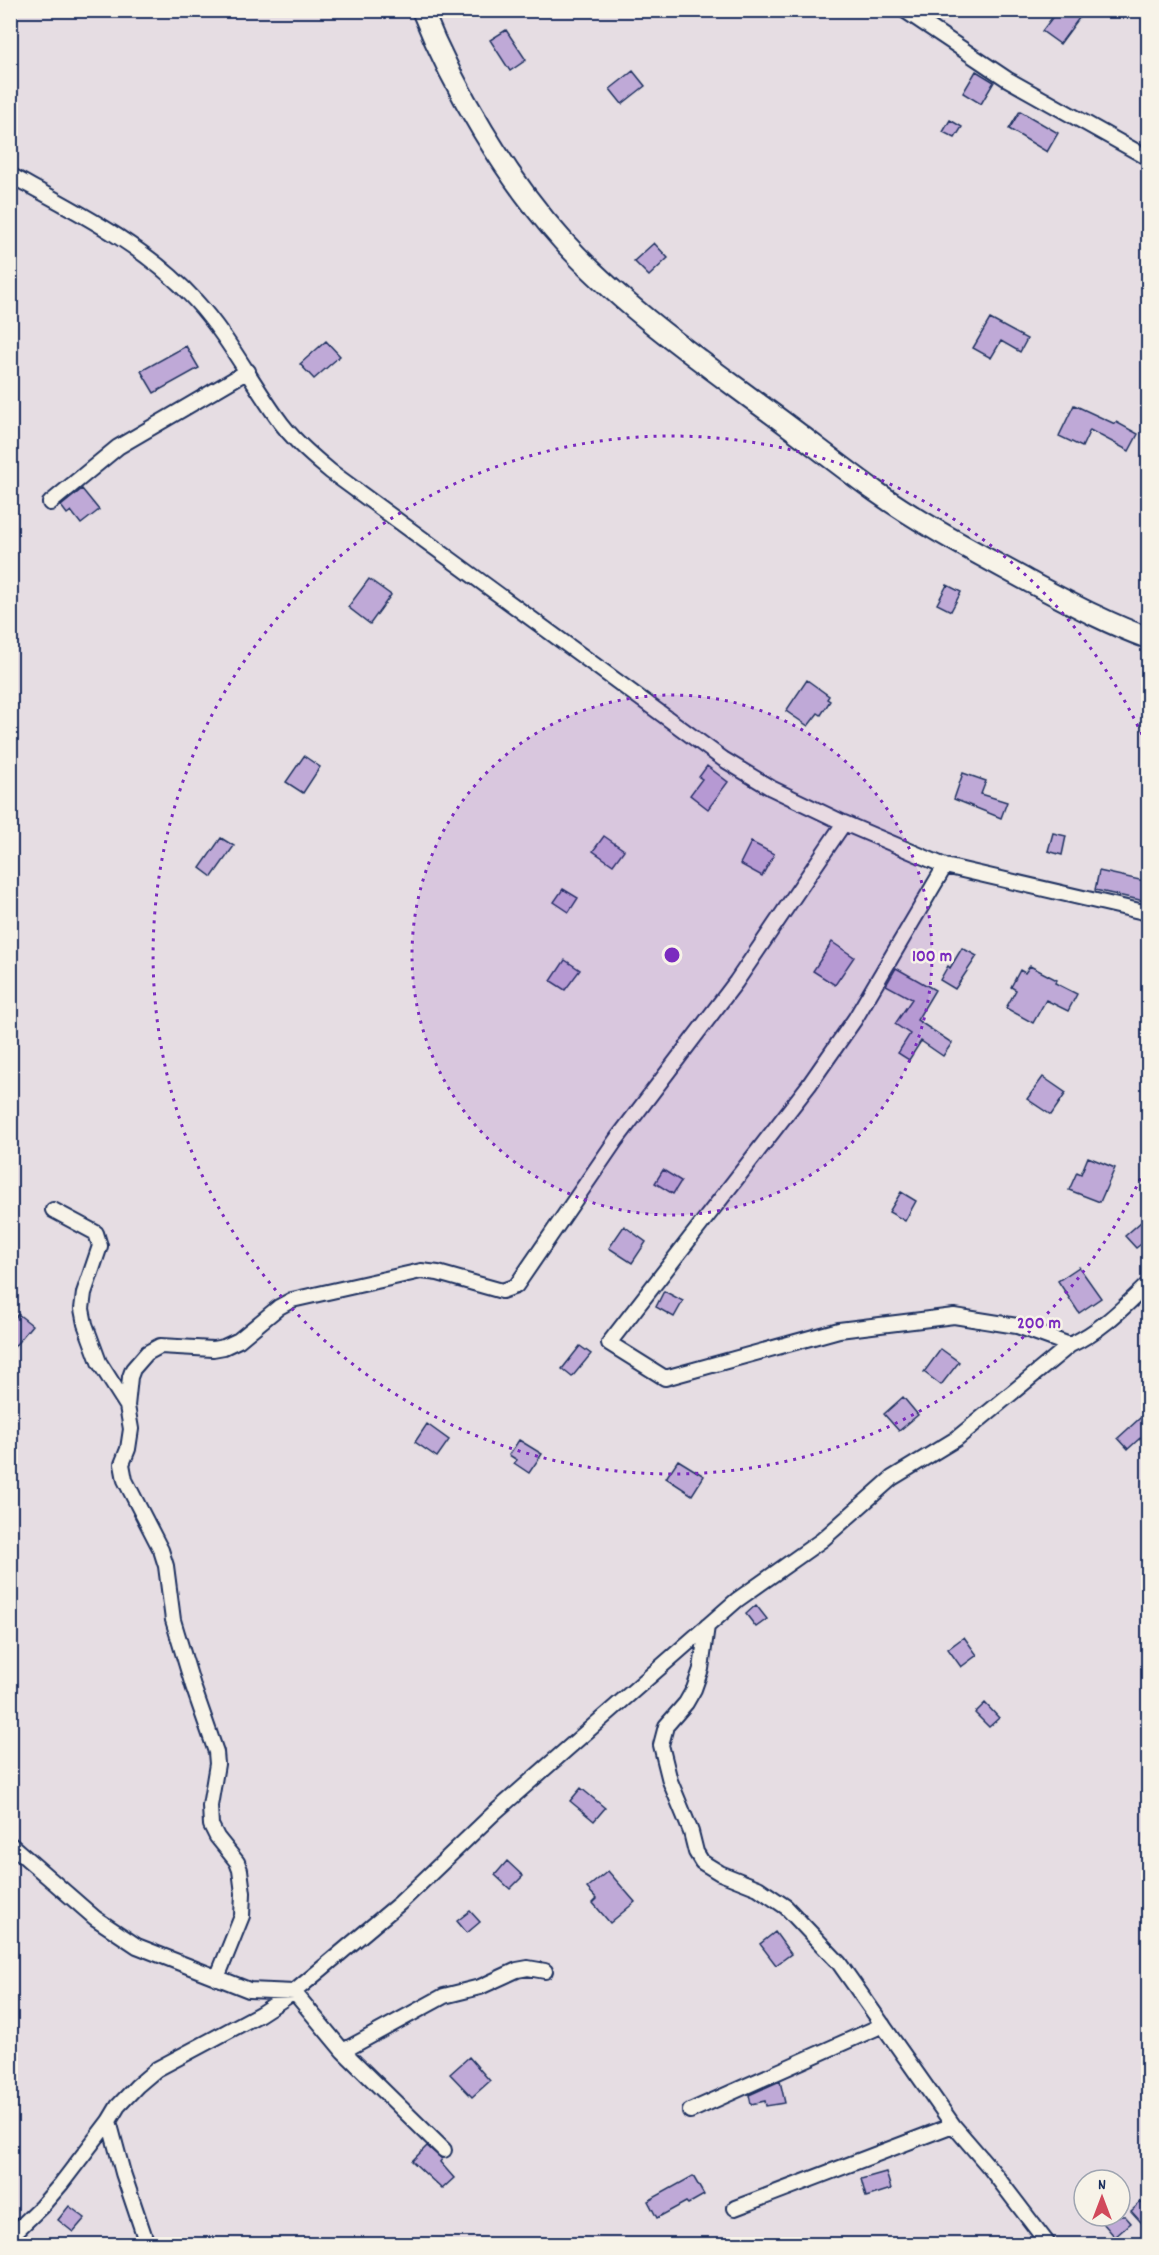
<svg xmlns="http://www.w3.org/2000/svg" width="1159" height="2255" font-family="Dekko,sans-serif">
<rect width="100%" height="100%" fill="#e6dde3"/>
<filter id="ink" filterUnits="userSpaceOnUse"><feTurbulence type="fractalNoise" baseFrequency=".0167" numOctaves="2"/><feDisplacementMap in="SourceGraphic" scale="12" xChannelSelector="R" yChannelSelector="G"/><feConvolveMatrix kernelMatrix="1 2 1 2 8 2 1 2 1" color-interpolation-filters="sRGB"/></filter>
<g filter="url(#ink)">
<!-- building -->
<path fill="#bfa9d7" stroke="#1b2f5e" stroke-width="1.5" d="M1058 10H1085L1060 44 1042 31Z
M506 30 526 60 510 71 490 40Z
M633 71 645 86 622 104 610 89Z
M976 71 994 82 981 104 963 93Z
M1020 111 1058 133 1047 152 1009 129Z
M950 120 962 127 955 138 943 132Z
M654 243 668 258 649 276 634 261Z
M990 319 1027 339 1020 352 1001 341 991 358 973 348Z
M326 341 340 356 314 379 300 364Z
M186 346 199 368 154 393 141 371Z
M1074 405 1115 424 1116 422 1138 434 1129 451 1090 430 1082 447 1059 436Z
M82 489 99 510 81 524 71 511 67 514 61 506Z
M369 579 391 595 370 624 348 607Z
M947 585 961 592 951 611 937 604Z
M807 680 829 696 827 699 830 701 821 715 818 713 808 726 786 711Z
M304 756 320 767 303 793 286 782Z
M707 766 728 782 708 809 690 795 702 779 699 777Z
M963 773 986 781 981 794 1007 802 1001 818 954 799Z
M1053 833 1066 836 1062 855 1048 851Z
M604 836 624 850 613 865 593 851Z
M221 838 234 846 212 877 200 868Z
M751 842 774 854 762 876 740 864Z
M1099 871 1149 882V902L1095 890Z
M563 889 578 898 569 912 554 902Z
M832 942 854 957 835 985 813 971Z
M962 948 977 956 955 989 940 980 948 966 950 968Z
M565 960 580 970 565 990 551 981Z
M1030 966 1057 980 1055 983 1077 994 1068 1011 1046 1000 1033 1023 1006 1008 1016 990 1011 987 1020 970 1025 973Z
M896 968 935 990 917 1020 952 1043 943 1056 921 1041 909 1060 898 1053 910 1034 895 1024 912 999 886 985Z
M1043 1077 1066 1093 1051 1115 1027 1099Z
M1088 1157 1115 1168 1100 1202 1069 1190 1077 1172 1081 1174Z
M663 1170 681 1181 673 1194 655 1183Z
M901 1192 916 1201 905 1221 889 1212Z
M1149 1215V1238L1136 1248 1125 1236Z
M624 1226 646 1242 632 1263 609 1248Z
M1079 1267 1101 1298 1079 1313 1058 1281Z
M664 1291 683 1301 674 1317 656 1307Z
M18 1314 32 1325 10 1352V1324Z
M580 1346 591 1354 572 1377 562 1369Z
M941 1349 959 1362 941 1385 924 1372Z
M903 1397 918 1415 899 1431 884 1414Z
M1149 1410V1430L1128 1449 1118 1438Z
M427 1424 449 1440 437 1457 415 1442Z
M519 1440 542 1454 529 1473 514 1463 517 1460 509 1455Z
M678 1460 704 1476 692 1495 666 1478Z
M756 1605 767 1619 756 1627 746 1614Z
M964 1637 977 1655 961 1667 948 1649Z
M985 1703 999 1718 989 1727 975 1713Z
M581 1788 605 1808 594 1821 570 1801Z
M507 1861 523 1876 510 1889 495 1875Z
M608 1871 635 1902 610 1923 593 1903 597 1899 587 1888Z
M470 1911 480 1922 467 1933 457 1921Z
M775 1932 791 1954 776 1965 760 1944Z
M469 2057 490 2081 472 2097 450 2074Z
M780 2081 785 2103 766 2106 765 2101 751 2104 749 2095Z
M427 2146 442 2159 440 2162 454 2178 442 2189 412 2161Z
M886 2172 891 2189 866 2197 861 2179Z
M693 2176 704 2195 688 2204 686 2202 657 2218 648 2201Z
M1141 2202 1149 2211V2231L1131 2211Z
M69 2206 85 2218 73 2232 58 2220Z
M1097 2216H1125L1131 2223 1115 2237Z"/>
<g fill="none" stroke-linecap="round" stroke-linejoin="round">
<defs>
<path id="street" d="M904 10 1007 79 1148 158
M10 175C74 210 145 245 195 300 227 335 249 378 276 416 291 438 310 454 330 471L723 759 771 788 844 823 945 866 1148 913
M50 503 118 447 248 371
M945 866 855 1019 809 1085 609 1343 665 1378 839 1330 954 1316 1017 1326 1070 1345
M53 1210 96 1233 100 1246 84 1293 82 1309 85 1324 99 1362 127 1406 131 1429 128 1449 122 1464 125 1480 161 1550 166 1566 173 1620 193 1686 216 1752 217 1764 210 1806 211 1825 217 1837 237 1862 240 1870 243 1893 242 1916 217 1978
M127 1406 130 1377 133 1369 147 1353 160 1346 213 1349 224 1347 239 1340 279 1307 292 1300 421 1271 438 1273 502 1291 516 1286 616 1140 736 982 844 823
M707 1626 701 1669 694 1689 686 1703 666 1726 661 1745 670 1781 691 1832 696 1852 702 1862 720 1873 758 1888 786 1907 839 1963 953 2125 990 2168 1048 2244
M10 1844 95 1918 137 1946 249 1990 294 1992 343 2051 444 2150
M343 2051 444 1996 480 1987 517 1970 528 1968 545 1971
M690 2111 883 2025
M109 2121 123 2173 147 2244
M735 2208 953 2125
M10 2237 41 2207 61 2184 109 2121 118 2106 137 2086 157 2069 260 2014 294 1992 400 1903 494 1813 737 1600 822 1540 892 1478 956 1439 1070 1345C1101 1331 1124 1307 1148 1284"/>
<path id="secondary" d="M422 10C453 88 507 179 563 241 619 303 694 356 760 405 799 433 836 463 875 491 923 525 977 553 1028 581 1068 602 1106 623 1148 638"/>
</defs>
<!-- street casing -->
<use href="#street" stroke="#1b2f5e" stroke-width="18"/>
<!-- secondary casing -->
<use href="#secondary" stroke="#1b2f5e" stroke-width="24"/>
<!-- street -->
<use href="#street" stroke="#f7f3e8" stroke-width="14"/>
<!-- secondary -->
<use href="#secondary" stroke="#f7f3e8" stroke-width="20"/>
</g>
</g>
<!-- distance rings -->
<circle cx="672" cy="955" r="260" fill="#7b2cbf" fill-opacity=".12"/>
<g fill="none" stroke="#7b2cbf" stroke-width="3" stroke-dasharray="3 6">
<circle cx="672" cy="955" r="260"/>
<path d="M1148 1162A519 519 0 1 1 1148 748"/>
</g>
<circle cx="672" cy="955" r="9" fill="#7b2cbf" stroke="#f7f3e8" stroke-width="3"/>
<g font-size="18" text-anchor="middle" font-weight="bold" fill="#7b2cbf" stroke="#f7f3e8" stroke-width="5" stroke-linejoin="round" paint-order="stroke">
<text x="932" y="961">100 m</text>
<text x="1039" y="1328">200 m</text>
</g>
<!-- margin -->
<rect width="1159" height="2255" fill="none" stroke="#f7f3e8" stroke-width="36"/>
<rect x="18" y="18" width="1123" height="2219" fill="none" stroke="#1b2f5e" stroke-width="2" filter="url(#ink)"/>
<!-- north arrow -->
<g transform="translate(1102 2198)"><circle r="28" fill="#f7f3e8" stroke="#9fa5b1" stroke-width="1.5"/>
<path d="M0-4.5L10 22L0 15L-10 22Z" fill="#d1495b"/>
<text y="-9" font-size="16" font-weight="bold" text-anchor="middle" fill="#1b2f5e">N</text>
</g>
</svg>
